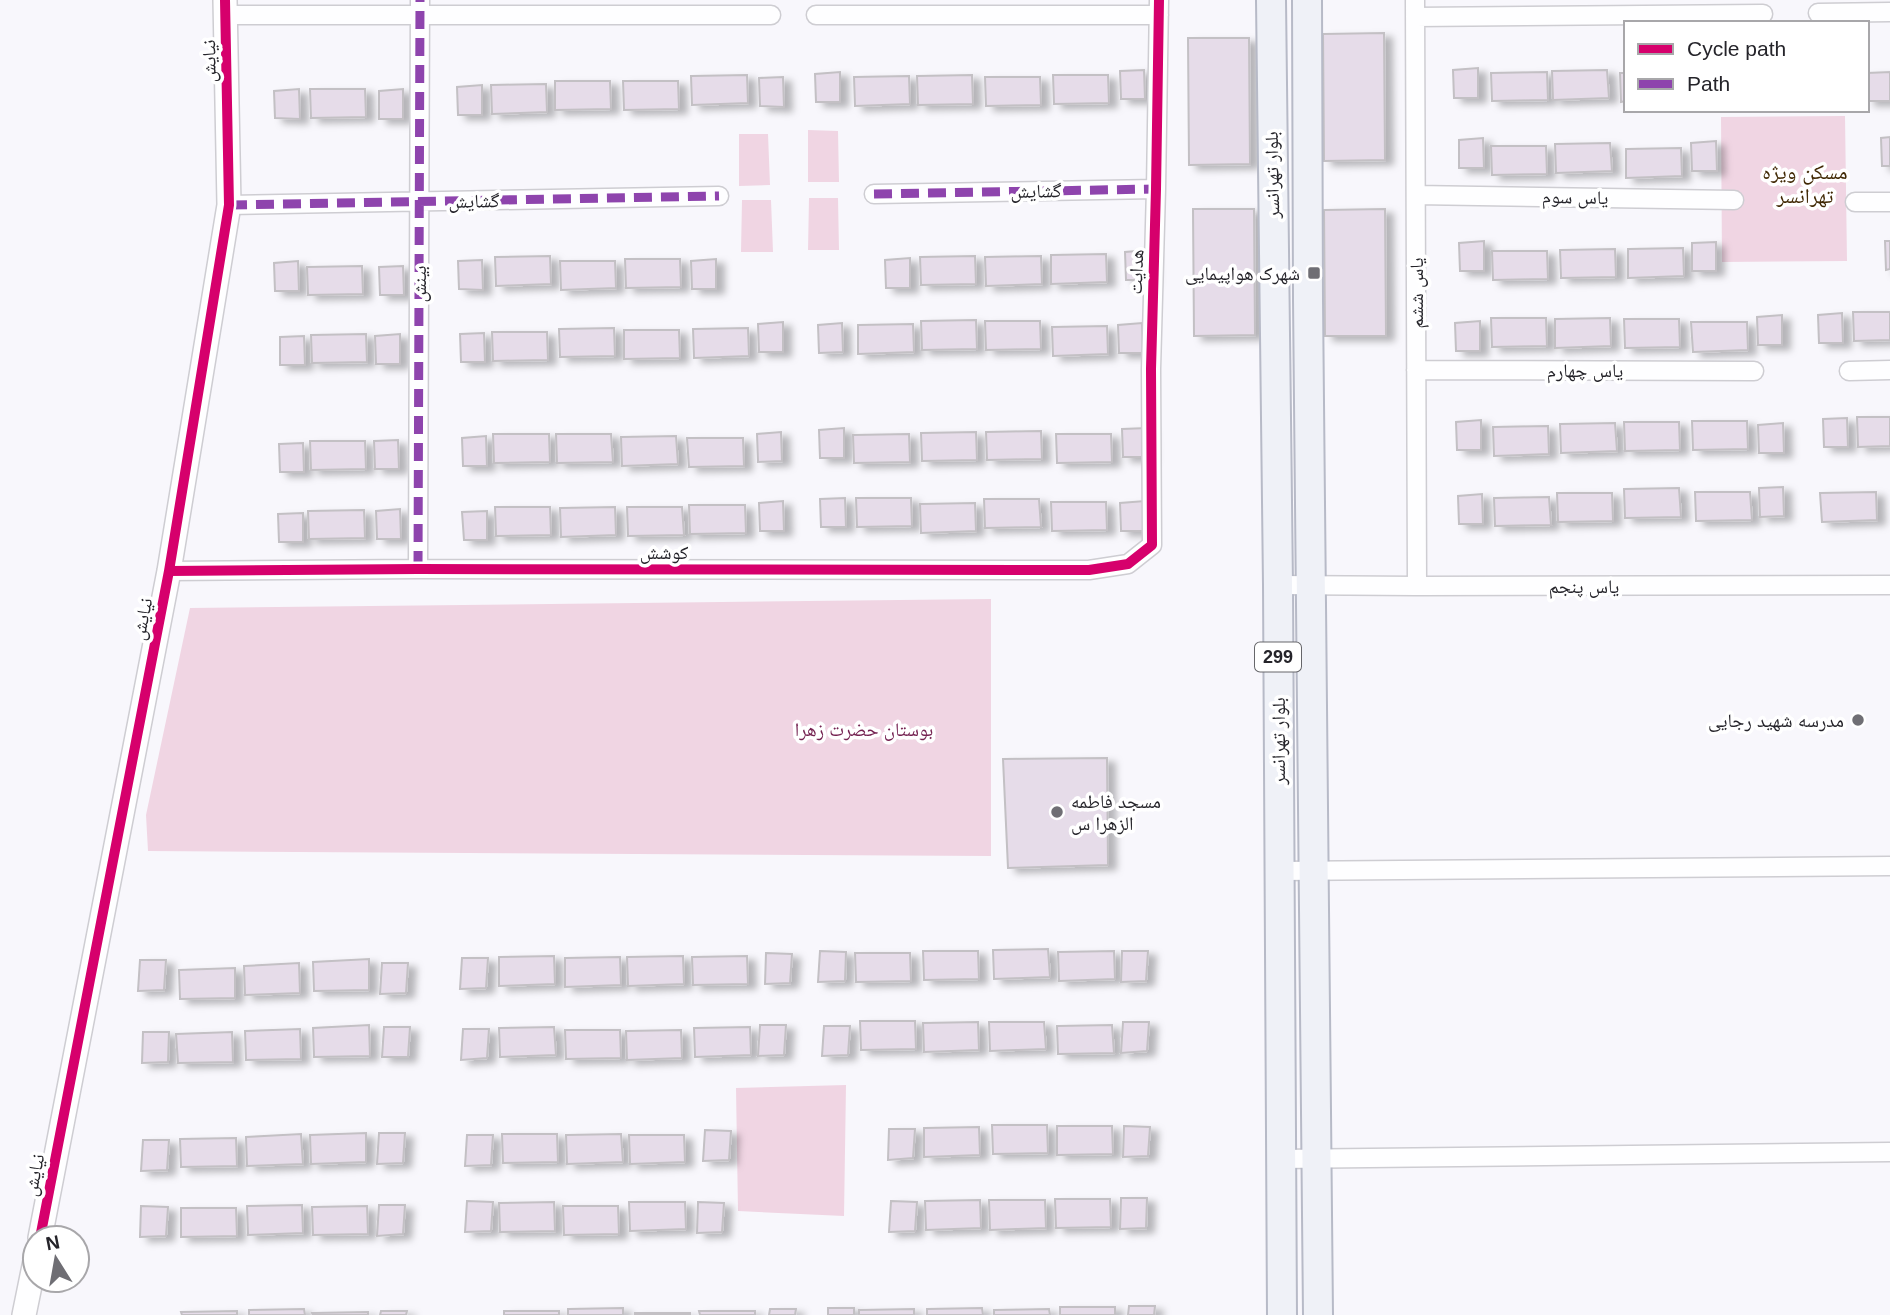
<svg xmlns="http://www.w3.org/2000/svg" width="1890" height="1315" font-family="Arial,'Noto Naskh Arabic',sans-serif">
<defs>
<filter id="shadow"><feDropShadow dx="8" dy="4.5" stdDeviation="3.5" flood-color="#0004"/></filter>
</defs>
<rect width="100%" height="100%" fill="#f8f7fc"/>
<!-- green -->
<path fill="#f0d5e3" d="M1845 116 1847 261 1722 262 1721 117Z
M808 130 838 131 839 182H808Z
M739 134H768L770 185 739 186Z
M809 198H838L839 250H808Z
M742 200H771L773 252H741Z
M991 599V856L148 851 146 815 190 608Z
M846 1085 844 1216 738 1211 736 1088Z"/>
<!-- building -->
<path fill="#e6dce9" stroke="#c3c0c4" stroke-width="2" filter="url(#shadow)" d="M1384 33 1385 160 1324 161 1323 34Z
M1188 38H1249L1250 164 1189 165Z
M1478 68V98H1454L1453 70Z
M1144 70 1145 99H1121L1120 71Z
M1607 70 1609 98 1553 100 1552 71Z
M840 72V102H816L815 74Z
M1547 72 1548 100 1492 101 1491 73Z
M1890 72V101H1867V73Z
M1620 73H1626V101L1621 102Z
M747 75 748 103 692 105 691 76Z
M972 75 973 104 918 105 917 76Z
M1053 75H1108L1109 103 1054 104Z
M909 76 910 104 855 106 854 77Z
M783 77 784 107 760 106 759 78Z
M985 77H1040L1041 105 986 106Z
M555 81H610L611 109 555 110Z
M623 81H678L679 109 624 110Z
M546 84 547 112 492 114 491 85Z
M482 85V115H458L457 87Z
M299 89 300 119 275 118 274 91Z
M310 89H365L366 117 311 118Z
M403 89V119H379V91Z
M1890 137V166H1882L1881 138Z
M1483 138 1484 168H1459V140Z
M1716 141 1717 171H1692L1691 143Z
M1610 143 1612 171 1556 173 1555 144Z
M1491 146H1546L1547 174 1492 175Z
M1681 148 1682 176 1626 178V149Z
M1193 209H1254L1255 335 1194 336Z
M1385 209 1386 336H1325L1324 210Z
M1484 241V271H1460L1459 243Z
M1885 241H1890V269L1886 270Z
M1716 242V271H1692V243Z
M1683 248 1684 276 1628 278V249Z
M1615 249 1616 277 1561 278 1560 250Z
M1149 250 1150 280H1126L1125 252Z
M1492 251H1547L1548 279 1493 280Z
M1106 254 1107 282 1051 284V255Z
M550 256 551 284 496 286 495 257Z
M975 256 976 284 921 285 920 257Z
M1041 256 1042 284 986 286 985 257Z
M910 258V288H886L885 260Z
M625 259H680L681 287 626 288Z
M716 259V289H692L691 261Z
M482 260 483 290 459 289 458 261Z
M298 261 299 291H275L274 263Z
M560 261H615L616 288 561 290Z
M362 266 363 294 308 295 307 267Z
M403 266 404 295H380L379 267Z
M1853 312H1890V340L1854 341Z
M1842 313 1843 343H1819L1818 315Z
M1782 315V345H1758L1757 317Z
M1491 318H1546L1547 346 1492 347Z
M1610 318 1611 346 1555 348V319Z
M1624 319H1679L1680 347 1625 348Z
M976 320 977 349 922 350 921 321Z
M985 321H1040L1041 349 986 350Z
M1480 321V351H1456L1455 323Z
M783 322V352H759L758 324Z
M1691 322H1747L1748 350 1693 352Z
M842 323 843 352 819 353 818 325Z
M1142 323 1143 353H1119L1118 325Z
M913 324 914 352 858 354V325Z
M1107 326 1108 354 1053 356 1052 327Z
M614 328 615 356 560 357 559 329Z
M748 328 749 356 694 358 693 329Z
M624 330H679L680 358 624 359Z
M492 332H547L548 360 493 361Z
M484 333 485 362H461L460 334Z
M366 334 367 362 312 363 311 335Z
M400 334V364H376L375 336Z
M304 336 305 365H280V337Z
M1857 417H1890V446L1858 447Z
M1847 418 1848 447H1824L1823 419Z
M1481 420V450H1457L1456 422Z
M1692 421H1747L1748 449 1693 450Z
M1624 422H1679L1680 450 1625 451Z
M1615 423 1617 451 1561 453 1560 424Z
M1783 423 1784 453H1759L1758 425Z
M1548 426 1549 454 1494 456 1493 427Z
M844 428V458H820L819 430Z
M1147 428 1148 457H1123L1122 429Z
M1041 431 1042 459 987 460 986 432Z
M781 432 782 461 758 462 757 434Z
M976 432 977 460 922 461 921 433Z
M493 434H549L550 462 494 463Z
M556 434H611L613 462 557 463Z
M909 434 910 462 854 463 853 435Z
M1056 434H1111L1112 462 1057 463Z
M486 436 487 466H463L462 438Z
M676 436 678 464 622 466 621 437Z
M687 438H743L744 466 689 467Z
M398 440 399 469H375L374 441Z
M310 441H365L366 469 311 470Z
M303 443 304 472H280L279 444Z
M1783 487 1784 516 1760 517 1759 488Z
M1679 488 1681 517 1625 518 1624 489Z
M1695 492H1750L1752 520 1696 521Z
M1876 492 1877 520 1822 522 1820 493Z
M1557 493H1612L1613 521 1558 522Z
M1482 494 1483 524H1459L1458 496Z
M1549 497 1551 525 1495 526 1494 498Z
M845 498 846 527H821L820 499Z
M856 498H911L912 526 857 527Z
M984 499H1039L1041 527 985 528Z
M783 501 784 531H760L759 503Z
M1145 501 1146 531H1121L1120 503Z
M1051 502H1106L1107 530 1052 531Z
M975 503 976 531 921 533 920 504Z
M689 505H745L746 533 690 534Z
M495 507H550L551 535 496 536Z
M615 507 616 535 561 537 560 508Z
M627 507H682L684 535 628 536Z
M400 509 401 539H377L376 511Z
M364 510 365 538 309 539 308 511Z
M487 511V540H464L462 512Z
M303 513V542H279L278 514Z
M1107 758 1108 865 1008 868 1003 759Z
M1048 949 1050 977 994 979 993 950Z
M820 951 846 952 845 981 818 982Z
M923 951H978L979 979 924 980Z
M1114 951 1115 979 1059 981 1058 952Z
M1122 951H1148L1146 981 1121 982Z
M766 953 792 954 790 983 765 984Z
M855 953H910L911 981 856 982Z
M554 956 555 984 499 986V957Z
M683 956 684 984 628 986 627 957Z
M747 956 748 984 693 985 692 957Z
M620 957 621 985 565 987V958Z
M462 958H488L486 988 460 989Z
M369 959V990L314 991 313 962Z
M140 960H166L164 990 138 991Z
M299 963 300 993 245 995 244 966Z
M382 963H408L406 993 380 994Z
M235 968V998L180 999 179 970Z
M860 1021H915L916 1049 861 1050Z
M978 1022 979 1050 924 1052 923 1023Z
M989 1022H1044L1046 1049 990 1051Z
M1123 1022H1149L1147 1051 1121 1053Z
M369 1025 370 1056 314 1057 313 1028Z
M760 1025H786L784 1055 758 1056Z
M1112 1025 1114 1053 1058 1054 1057 1026Z
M824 1026H850L848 1055 822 1056Z
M384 1027H410L408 1057H382Z
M554 1027 556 1055 500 1057 499 1028Z
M750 1027 751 1055 695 1057 694 1028Z
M300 1029 301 1059 246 1060 245 1031Z
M463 1029H489L487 1058 461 1060Z
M565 1030H620L621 1058 566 1059Z
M681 1030 682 1058 627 1060 626 1031Z
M143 1032H169L168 1062 142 1063Z
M232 1032 233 1062 178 1063 176 1034Z
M992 1125H1047L1048 1153 993 1154Z
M1057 1126H1112L1113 1154 1057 1155Z
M1124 1126 1150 1127 1148 1156 1123 1157Z
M979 1127 980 1155 924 1157V1128Z
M889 1129H915L913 1158 888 1160Z
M705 1130 731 1131 729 1160 703 1161Z
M366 1133V1162L311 1164 310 1135Z
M379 1133H405L403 1163 377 1164Z
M301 1134 303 1164 247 1166 246 1137Z
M502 1134H557L558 1162 503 1163Z
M621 1134 623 1162 567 1164 566 1135Z
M467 1135H493L491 1165 465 1166Z
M629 1135H684L685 1162 630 1164Z
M236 1138 237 1166 181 1167 180 1139Z
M143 1140H169L167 1170 141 1171Z
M1121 1198H1147L1146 1228 1120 1229Z
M1055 1199H1110L1111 1227 1056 1228Z
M980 1200 981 1228 926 1230 925 1201Z
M989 1200H1045L1046 1228 990 1230Z
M467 1201 493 1202 491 1231 465 1232Z
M891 1201 917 1202 915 1231 889 1232Z
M554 1202 555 1231 500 1232 499 1203Z
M629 1202H685L686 1229 630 1231Z
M698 1202 724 1203 722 1232 697 1233Z
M302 1205 303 1233 248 1235 247 1206Z
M379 1205H405L403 1234 377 1236Z
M141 1206 168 1207 166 1236 140 1237Z
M367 1206 368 1234 313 1235 312 1207Z
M563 1206H618L619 1234 564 1235Z
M181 1208H236L237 1236 181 1237Z
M1129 1306H1155L1154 1315H1128Z
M1060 1307H1115V1315H1060Z
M623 1308V1315H568V1309Z
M828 1308H854V1315H828Z
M982 1308 983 1315H927V1309Z
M304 1309 305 1315H249V1310Z
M770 1309H796L795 1315H769Z
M914 1309V1315H859V1310Z
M1049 1309 1050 1315H994V1310Z
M237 1311V1315H182L181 1312Z
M381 1311H407L406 1315H380Z
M504 1311H559V1315H504Z
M699 1311H755V1315H700Z
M368 1312V1315H313L312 1313Z
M635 1313H690V1315H635Z"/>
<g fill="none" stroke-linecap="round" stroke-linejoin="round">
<defs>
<path id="minor" d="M1415 0 1417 586
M1818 13 1890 12
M225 15H771
M816 15H1159
M1415 17 1763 14
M874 194 1156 189
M1416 195 1734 200
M1855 202H1890
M229 205 719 196
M1416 370 1754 371
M1849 371 1890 370
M418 569 420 0
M169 571 418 569 1089 570 1128 564 1152 545 1151 369 1156 189 1159 0
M1278 585 1417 586 1890 585
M1278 871 1890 866
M1280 1159 1890 1152"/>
<path id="tertiary" d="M40 1238 169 571 229 205 225 0
M24 1315 35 1261"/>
<path id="primary" d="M1271 0 1278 585 1282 1315
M1307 0 1308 300 1318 1315"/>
</defs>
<!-- minor casing -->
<use href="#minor" stroke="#cecdd2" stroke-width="21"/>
<!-- tertiary casing -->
<use href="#tertiary" stroke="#cecdd2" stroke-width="26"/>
<!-- primary casing -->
<use href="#primary" stroke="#b7bac7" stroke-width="32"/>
<!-- minor -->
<use href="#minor" stroke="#fefeff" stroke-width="18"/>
<!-- tertiary -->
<use href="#tertiary" stroke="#fefeff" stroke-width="23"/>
<!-- primary -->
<use href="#primary" stroke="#eff1f7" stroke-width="28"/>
<!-- quiet -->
<path stroke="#8e44ad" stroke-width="9" stroke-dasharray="18 9" stroke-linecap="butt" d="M874 194 1156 189
M229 205 719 196
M418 569 420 0"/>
<defs>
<path id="cycleway" d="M169 571 418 569 1089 570 1128 564 1152 545 1151 369 1156 189 1159 0
M40 1238 169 571 229 205 225 0"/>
</defs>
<!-- cycleway casing -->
<use href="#cycleway" stroke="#fff" stroke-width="15"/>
<!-- cycleway -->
<use href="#cycleway" stroke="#d6006c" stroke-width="10"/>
</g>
<!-- markers -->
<g fill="#6f6e74" stroke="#fff" stroke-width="2.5">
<rect x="1307" y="266" width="14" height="14" rx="3.5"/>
<circle cx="1858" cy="720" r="7"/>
<circle cx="1057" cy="812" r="7"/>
</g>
<g text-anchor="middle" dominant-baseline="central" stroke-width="7" stroke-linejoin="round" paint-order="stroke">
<!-- shield labels -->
<rect fill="#fff" stroke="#66666a" stroke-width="2" x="1255" y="642.5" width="46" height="29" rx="5"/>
<g font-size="18" font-weight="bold" fill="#25242a">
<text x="1278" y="657">299</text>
</g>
<!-- street labels -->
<g font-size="19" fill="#25242a" stroke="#fff">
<text transform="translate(209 61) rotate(-91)">نیایش</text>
<text transform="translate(1272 175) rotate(-91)">بلوار تهرانسر</text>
<text transform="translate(1036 191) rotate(-1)">گشایش</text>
<text transform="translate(1575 197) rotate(1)">یاس سوم</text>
<text transform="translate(474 201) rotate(-1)">گشایش</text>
<text transform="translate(1136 272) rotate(-88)">هدایت</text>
<text transform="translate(419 284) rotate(-90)">بینش</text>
<text transform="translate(1416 293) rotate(-90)">یاس ششم</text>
<text x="1585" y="370">یاس چهارم</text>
<text x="664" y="552">کوشش</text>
<text x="1584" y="586">یاس پنجم</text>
<text transform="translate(142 619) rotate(-79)">نیایش</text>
<text transform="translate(1278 741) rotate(-90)">بلوار تهرانسر</text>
<text transform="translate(34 1175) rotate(-79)">نیایش</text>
</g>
<!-- poi labels -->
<g font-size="19" fill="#25242a" stroke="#fff" text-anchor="end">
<text x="1300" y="273">شهرک هواپیمایی</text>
<text x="1844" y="720">مدرسه شهید رجایی</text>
<text x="1071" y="801" text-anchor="start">مسجد فاطمه<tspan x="1071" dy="22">الزهرا س</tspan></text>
</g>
<!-- park labels -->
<g font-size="19" fill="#752352" stroke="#fff">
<text x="864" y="729">بوستان حضرت زهرا</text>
</g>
<!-- neighbourhood labels -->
<g font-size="21" fill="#412905" stroke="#fff">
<text x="1805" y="171">مسکن ویژه<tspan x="1805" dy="24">تهرانسر</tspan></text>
</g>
</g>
<!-- legend -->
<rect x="1624" y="21" width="245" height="91" fill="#ffffff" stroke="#a8a7aa" stroke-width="2"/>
<rect x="1638" y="44" width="35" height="10" fill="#d6006c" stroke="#a8a7aa" stroke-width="2"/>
<text x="1687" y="56" font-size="21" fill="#25242a">Cycle path</text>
<rect x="1638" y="79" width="35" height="10" fill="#8e44ad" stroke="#a8a7aa" stroke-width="2"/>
<text x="1687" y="91" font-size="21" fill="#25242a">Path</text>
<!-- north arrow -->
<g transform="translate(56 1259) rotate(349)"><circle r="33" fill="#ffffff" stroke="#a8a7aa" stroke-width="2"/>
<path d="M0-5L12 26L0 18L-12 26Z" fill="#6f6e74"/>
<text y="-10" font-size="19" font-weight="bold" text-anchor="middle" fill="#25242a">N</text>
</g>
</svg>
